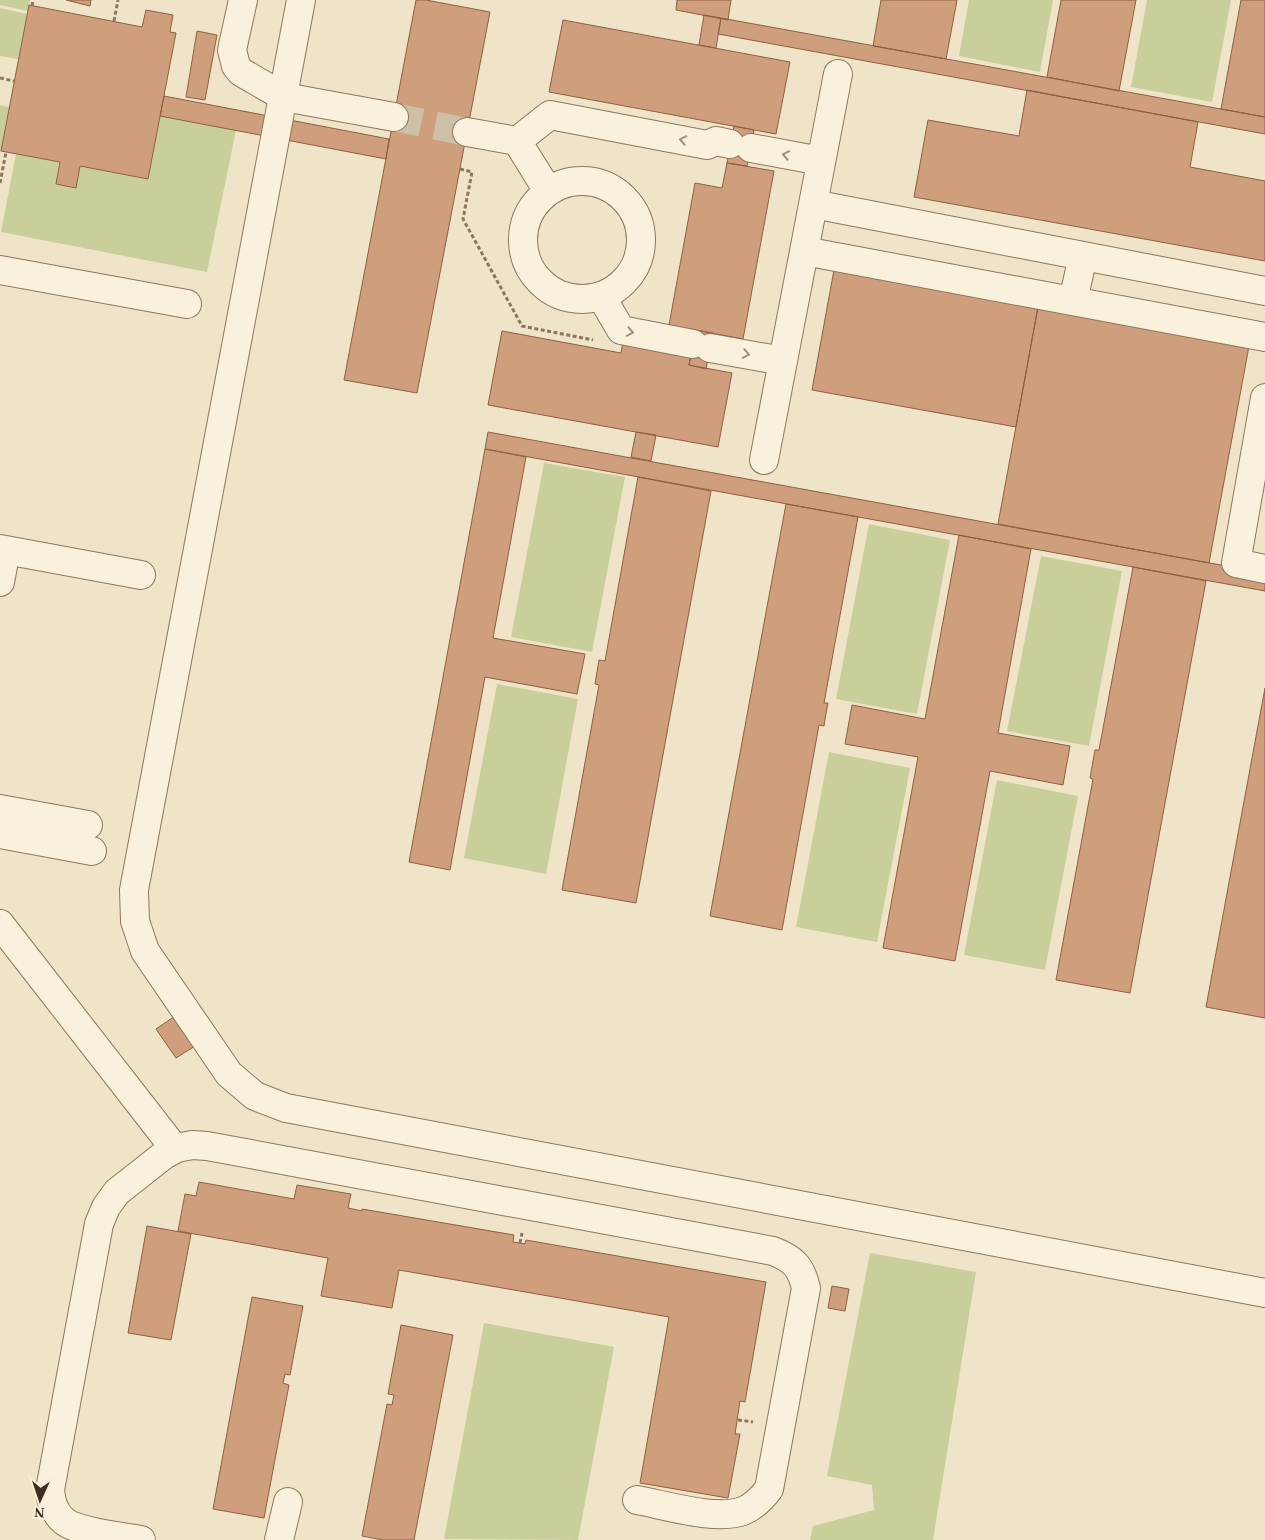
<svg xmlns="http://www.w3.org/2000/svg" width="1265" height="1540" font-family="Georgia,serif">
<rect width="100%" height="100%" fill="#f0e4c8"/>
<!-- green -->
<path fill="#c9cf9b" d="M0 0H30L28 11 0 5Z
M969 0H1053L1040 72 959 56Z
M1147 0H1231L1212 102 1131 87Z
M0 8 27 14 18 59 0 56Z
M0 105 9 107 0 155Z
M160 116 236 130 207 272 1 232 16 154 60 162 56 184 75 188 80 166Z
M544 463 625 477 592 652 511 637Z
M869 524 950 540 917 714 836 699Z
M1041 556 1122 571 1089 746 1007 731Z
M497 684 578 699 546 874 464 858Z
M829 752 910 768 877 942 796 927Z
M997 780 1078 796 1045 970 964 955Z
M870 1253 976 1272 933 1540H810L813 1526 874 1510 872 1485 827 1476Z
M484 1323 614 1347 578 1540 444 1539Z"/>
<!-- building -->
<path fill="#cf9f7d" stroke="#8d5f41" d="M66 0H91L90 6Z
M416 0H426L490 12 417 393 344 380Z
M677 0H731L728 20 676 10Z
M881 0H957L946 59 873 46Z
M1061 0H1136L1119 91 1047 77Z
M1241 0H1265V117L1221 109Z
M29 5 142 27 146 10 173 15 170 32 176 33 148 179 80 166 76 188 56 184 60 162 1 151Z
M704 15 721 18 716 48 699 45Z
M721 18 1265 117V134L718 34Z
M563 20 790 62 776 134 549 92Z
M197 31 217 35 205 100 186 97Z
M1027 90 1198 122 1190 167 1265 181V261L914 197 928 120 1019 136Z
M164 96 389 139 386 159 160 116Z
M734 126 754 130 747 166 727 163Z
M727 163 774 171 743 339 669 325 695 183 722 188Z
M834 270 1038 307 1016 427 812 390Z
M1038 307 1249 346 1209 563 998 524Z
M696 330 713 333 706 369 689 365Z
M502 331 621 353 623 342 691 354 689 365 732 373 718 447 488 405Z
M488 432 1265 573V591L485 449Z
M636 432 656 435 651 461 631 457Z
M485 449 526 457 493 638 585 654 577 694 485 677 450 870 409 862Z
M638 477 711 491 636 903 562 890 599 685 595 684 599 660 605 661Z
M786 504 858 517 824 703H828L825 719 824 726 819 725 782 930 710 916Z
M959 535 1031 549 998 733 1070 746 1063 785 990 771 955 961 883 948 918 757 845 744 852 705 925 719Z
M1133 567 1206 581 1130 993 1056 980 1093 779 1090 778 1095 750H1099Z
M1265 688V1018L1206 1007Z
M175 1016 195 1046 176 1058 156 1029Z
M199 1182 294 1199 297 1185 351 1194 348 1208 362 1211V1209L514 1235 513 1242 520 1243 525 1244 526 1240 766 1282 745 1402 740 1401 735 1434H740L728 1498 640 1483 669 1317 399 1270 392 1308 321 1296 328 1258 178 1231 185 1194 196 1196Z
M147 1226 191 1234 171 1340 128 1333Z
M832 1286 849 1289 845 1311 828 1308Z
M252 1297 303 1306 290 1375 285 1374 283 1383 289 1385 264 1518 213 1509Z
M401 1325 453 1335 414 1540H383L362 1536 387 1404 392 1405 394 1395 388 1394Z"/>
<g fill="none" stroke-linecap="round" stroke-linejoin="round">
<!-- minor-tunnel -->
<path stroke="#ccc0a6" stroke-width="28" stroke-dasharray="28 14" stroke-linecap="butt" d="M394 117 467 132"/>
<defs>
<path id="minor" d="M243 0 232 50 236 66 241 72 284 97 394 117
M301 0 134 890 135 921 145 951 229 1074 255 1096 286 1108 1265 1293
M467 132 517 141 548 191
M517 141 550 115 707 145 716 141 730 144
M751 148 821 161
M523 240a59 59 0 1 1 118 0a59 59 0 1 1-118 0Z
M813 204 1265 291
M804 251 1265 337
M0 270 187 304
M601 296 621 330 693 344
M1073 301 1083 256
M710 348 783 361
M1265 398 1236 563 1265 569
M764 460 838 74
M0 549 141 575
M0 582 6 550
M0 809 88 825
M0 834 92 851
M0 924 175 1149
M141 1540C123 1537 77 1532 64 1521 54 1513 51 1502 50 1490L99 1224 106 1207 117 1192 164 1155 177 1148 192 1145 207 1146 773 1251C794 1259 801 1267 806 1288L769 1489C762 1498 754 1507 743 1511 716 1521 665 1505 637 1500
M279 1540 288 1502"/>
</defs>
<!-- minor casing -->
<use href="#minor" stroke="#8d765c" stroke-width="30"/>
<!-- path -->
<path stroke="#8d765c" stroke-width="3" stroke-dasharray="4 2.5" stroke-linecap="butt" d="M32 6 33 0
M114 21 118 0
M0 78 14 81
M460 169 472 172 463 219 522 326 593 340
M0 183 6 152
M520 1243 522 1233
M738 1420 753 1422"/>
<!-- minor -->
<use href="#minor" stroke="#faf1dc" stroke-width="28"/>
</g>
<!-- one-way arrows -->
<defs><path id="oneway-chevron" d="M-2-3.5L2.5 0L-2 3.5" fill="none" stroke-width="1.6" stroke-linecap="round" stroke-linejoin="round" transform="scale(1.25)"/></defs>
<g stroke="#9c907e">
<use href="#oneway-chevron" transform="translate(683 140) rotate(-169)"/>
<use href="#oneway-chevron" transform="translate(786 155) rotate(-169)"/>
<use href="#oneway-chevron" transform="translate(630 332) rotate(11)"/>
<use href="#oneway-chevron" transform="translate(746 354) rotate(11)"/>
</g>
<!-- north arrow -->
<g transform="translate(40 1500) rotate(183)" stroke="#f7eed8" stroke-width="4" paint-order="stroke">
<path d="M0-4L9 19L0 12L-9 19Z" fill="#3d2e20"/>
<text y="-8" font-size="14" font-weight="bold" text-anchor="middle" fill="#3d2e20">N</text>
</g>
</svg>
